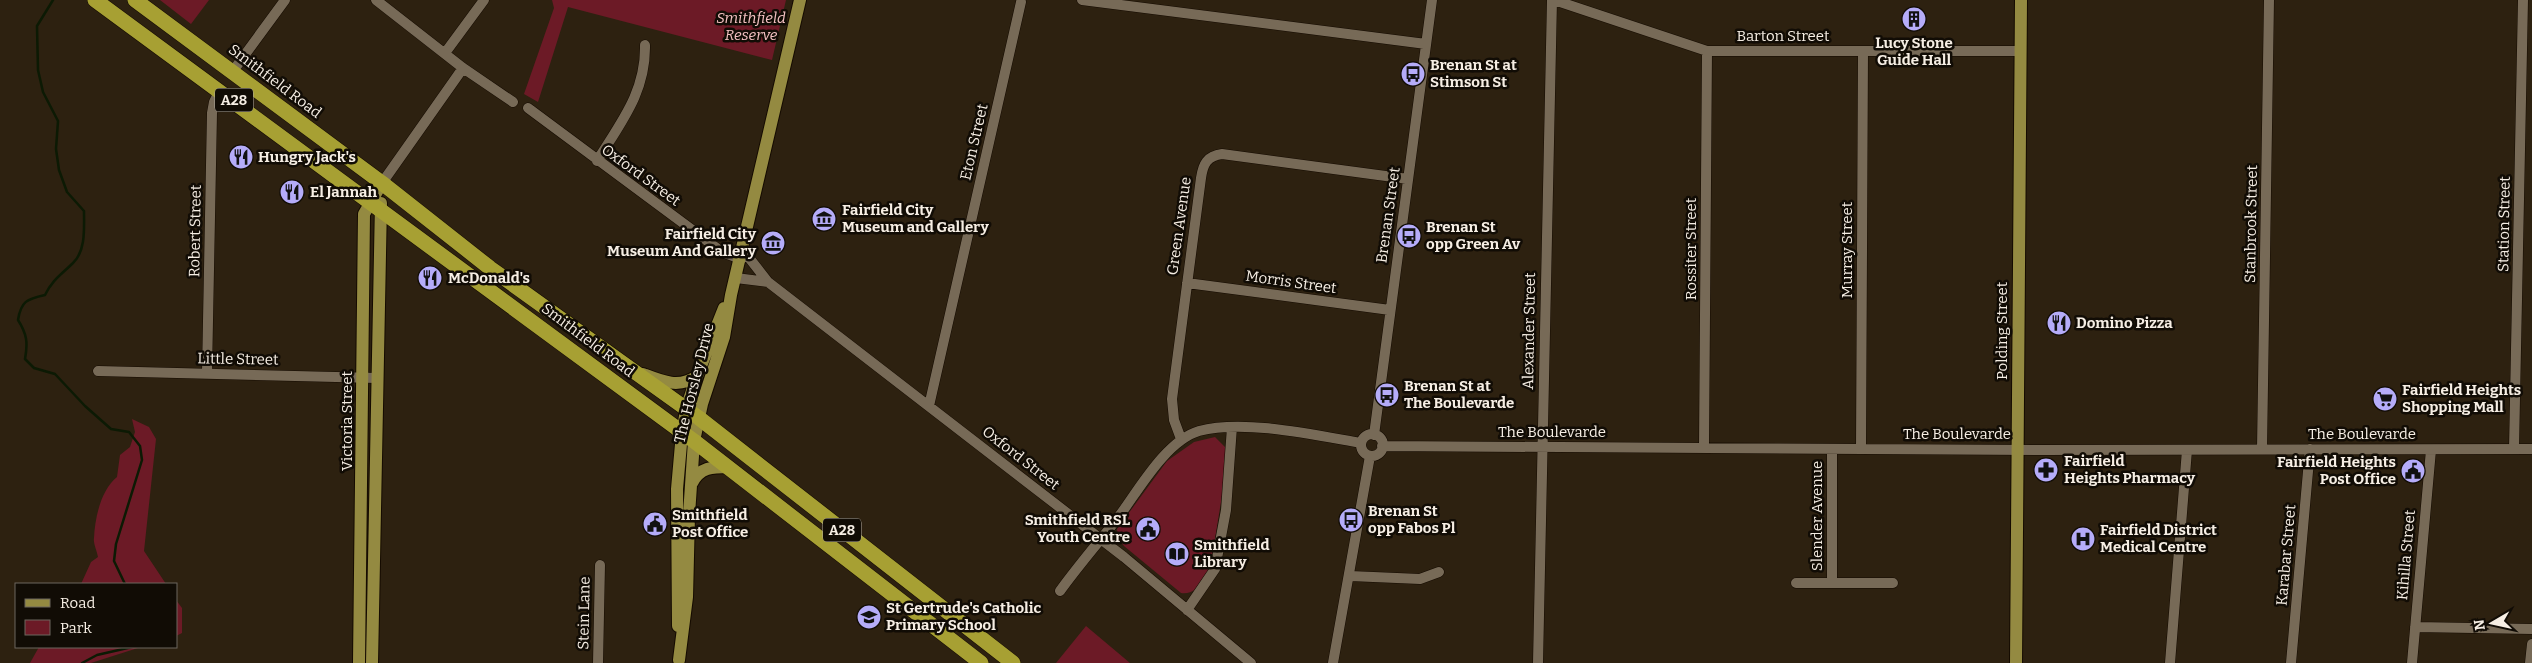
<svg xmlns="http://www.w3.org/2000/svg" width="2532" height="663" font-family="Bitter,serif">
<rect width="100%" height="100%" fill="#2d2110"/>
<!-- green -->
<path fill="#6c1a26" d="M160 0H209L191 24Z
M552 0H786L772 60 568 7 538 102 524 94 554 8Z
M132 419 149 427 156 439 144 551 166 584H81L91 562 98 557C97 551 93 543 94 538 95 517 101 490 117 477L120 455 130 447 135 432Z
M1215 437 1226 448 1227 465 1212 557C1209 572 1200 596 1181 593L1124 546 1118 538 1117 529 1167 461 1194 442Z
M176 600 182 608V633L176 636Z
M1086 626 1130 663H1056Z
M39 647H141L91 663H30Z"/>
<g fill="none" stroke-linecap="round" stroke-linejoin="round">
<!-- stream -->
<path stroke="#0c1a04" stroke-width="2.5" d="M53 0 37 26 38 70 43 92 58 121 56 149 59 170 67 192 84 211C84 228 86 251 73 263 62 274 52 280 45 295 27 299 21 301 18 320 27 334 28 343 25 359L34 368 55 374 85 406 111 429 129 432 140 446 142 460 116 544 114 561 125 584
M82 663 97 655 132 647"/>
<defs>
<path id="minor" d="M376 0 463 68 513 102
M1082 0 1426 44
M1554 0 1707 51H2020
M445 53 484 0
M233 71 285 0
M528 108 722 252 741 259
M597 161C621 122 646 92 645 45
M382 183 463 68
M743 250 768 282 1124 557 1251 663
M736 278 768 282
M1187 283 1390 310
M98 371 377 378
M207 373 212 113 214 102 220 90
M929 406 1021 2
M1361 445a11 11 0 1 1 22 0a11 11 0 1 1-22 0Z
M1374 435 1432 0
M1181 439 1174 420 1172 399 1201 178C1203 164 1207 156 1222 154L1408 179
M1382 446 2037 450 2532 449
M1704 447 1707 51
M1832 449V583
M1861 449 1863 51
M2262 449 2269 0
M2514 449 2523 0
M1350 576 1420 579 1439 572
M1796 583H1893
M1060 591C1078 566 1098 543 1117 519 1137 493 1165 441 1199 431 1244 419 1315 435 1361 443
M1187 610 1215 569 1226 510 1232 427
M2415 627 2532 629
M598 663 600 565
M1333 663 1370 456
M1538 663 1552 0
M2170 663 2187 450
M2291 663 2310 449
M2412 663 2431 450
M2530 663 2532 644"/>
<path id="major" d="M643 374C661 381 679 389 697 376
M692 483C700 467 712 467 729 467
M678 626 677 489 681 444 686 409 697 376 724 308
M679 660 687 597 689 515 694 441 702 404 724 337 731 295 800 0
M359 663 364 214 382 183
M372 663 381 203
M2016 663 2021 0"/>
<path id="highway" d="M95 0 694 441 981 663
M135 0 382 183 490 268 699 418 1013 663"/>
</defs>
<!-- minor casing -->
<use href="#minor" stroke="#150b00" stroke-width="11"/>
<!-- major casing -->
<use href="#major" stroke="#150b00" stroke-width="14"/>
<!-- highway casing -->
<use href="#highway" stroke="#150b00" stroke-width="16"/>
<!-- minor -->
<use href="#minor" stroke="#776a57" stroke-width="10"/>
<!-- major -->
<use href="#major" stroke="#948a41" stroke-width="12"/>
<!-- highway -->
<use href="#highway" stroke="#a7a033" stroke-width="15"/>
</g>
<!-- icons -->
<defs>
<symbol id="building-disc" viewBox="-11 -11 22 22"><circle r="9.5" fill="#b5acf9" stroke="#110c05"/><path d="M-4-6H4V6H1V3H-1V6H-4ZM-2.5-4.3h1.7v1.8h-1.7ZM.8-4.3h1.7v1.8H.8ZM-2.5-1h1.7V.8h-1.7ZM.8-1h1.7V.8H.8Z" fill="#111"/></symbol>
<symbol id="bus-disc" viewBox="-11 -11 22 22"><circle r="9.5" fill="#b5acf9" stroke="#110c05"/><path d="M-5-6H5V4H4V6H2V4H-2V6H-4V4H-5ZM-3.5-4V0h7V-4ZM-3.5 1.2v1.5H-2V1.2ZM2 1.2v1.5H3.5V1.2Z" fill="#111"/></symbol>
<symbol id="restaurant-disc" viewBox="-11 -11 22 22"><circle r="9.5" fill="#b5acf9" stroke="#110c05"/><path d="M-5-6h1v4h1v-4h1v4h1v-4h1v5L-1.5 .5V6h-2V.5L-5-1ZM5-6V6H3V1.5H1.5Q1.5-4 5-6Z" fill="#111"/></symbol>
<symbol id="museum-disc" viewBox="-11 -11 22 22"><circle r="9.5" fill="#b5acf9" stroke="#110c05"/><path d="M0-6L6-3V-2H-6V-3ZM-5-1h2V3h-2ZM-1-1h2V3h-2ZM3-1h2V3H3ZM-6 4H6V6H-6Z" fill="#111"/></symbol>
<symbol id="supermarket-disc" viewBox="-11 -11 22 22"><circle r="9.5" fill="#b5acf9" stroke="#110c05"/><path d="M-6-5.5h2.5l.6 2H6L4.5 2H-2.5L-4.4-4H-6ZM-1.5 3.2a1.3 1.3 0 1 0 .1 0ZM3 3.2a1.3 1.3 0 1 0 .1 0Z" fill="#111"/></symbol>
<symbol id="pharmacy-disc" viewBox="-11 -11 22 22"><circle r="9.5" fill="#b5acf9" stroke="#110c05"/><path d="M-2-6h4v4h4v4h-4v4h-4v-4h-4v-4h4Z" fill="#111"/></symbol>
<symbol id="civic-disc" viewBox="-11 -11 22 22"><circle r="9.5" fill="#b5acf9" stroke="#110c05"/><path d="M-.6-6.5H3V-4.5H.6V-3L4-1V1h2V6H-6V1h2V-1L-.6-3ZM-1.2 2.5V6h2.4V2.5Z" fill="#111"/></symbol>
<symbol id="hospital-disc" viewBox="-11 -11 22 22"><circle r="9.5" fill="#b5acf9" stroke="#110c05"/><path d="M-5-5h3v3.5h4V-5h3V5h-3V1.5h-4V5h-3Z" fill="#111"/></symbol>
<symbol id="library-disc" viewBox="-11 -11 22 22"><circle r="9.5" fill="#b5acf9" stroke="#110c05"/><path d="M-6-4Q-3-5.5-.7-3.5V5Q-3 3-6 4ZM6-4Q3-5.5 .7-3.5V5Q3 3 6 4Z" fill="#111"/></symbol>
<symbol id="school-disc" viewBox="-11 -11 22 22"><circle r="9.5" fill="#b5acf9" stroke="#110c05"/><path d="M0-5L7-2L0 1L-7-2ZM-4 1L0 2.5L4 1V4Q0 6-4 4Z" fill="#111"/></symbol>
</defs>
<g fill-rule="evenodd">
<use href="#building-disc" x="1900" y="5" width="28" height="28"/>
<use href="#bus-disc" x="1399" y="60" width="28" height="28"/>
<use href="#restaurant-disc" x="227" y="143" width="28" height="28"/>
<use href="#restaurant-disc" x="278" y="178" width="28" height="28"/>
<use href="#museum-disc" x="810" y="205" width="28" height="28"/>
<use href="#bus-disc" x="1395" y="222" width="28" height="28"/>
<use href="#museum-disc" x="759" y="229" width="28" height="28"/>
<use href="#restaurant-disc" x="416" y="264" width="28" height="28"/>
<use href="#restaurant-disc" x="2045" y="309" width="28" height="28"/>
<use href="#bus-disc" x="1373" y="381" width="28" height="28"/>
<use href="#supermarket-disc" x="2371" y="385" width="28" height="28"/>
<use href="#pharmacy-disc" x="2032" y="456" width="28" height="28"/>
<use href="#civic-disc" x="2399" y="457" width="28" height="28"/>
<use href="#bus-disc" x="1337" y="506" width="28" height="28"/>
<use href="#civic-disc" x="641" y="510" width="28" height="28"/>
<use href="#civic-disc" x="1134" y="515" width="28" height="28"/>
<use href="#hospital-disc" x="2069" y="525" width="28" height="28"/>
<use href="#library-disc" x="1163" y="540" width="28" height="28"/>
<use href="#school-disc" x="855" y="603" width="28" height="28"/>
</g>
<g text-anchor="middle" dominant-baseline="central" stroke-width="5" stroke-linejoin="round" paint-order="stroke">
<!-- shield labels -->
<g fill="#110c05" stroke="#b1aaa1" stroke-width="1">
<rect x="215" y="88.5" width="38" height="23" rx="4"/>
<rect x="823" y="518.5" width="38" height="23" rx="4"/>
</g>
<g font-size="14" font-weight="bold" fill="#f6eee4">
<text x="234" y="100">A28</text>
<text x="842" y="530">A28</text>
</g>
<!-- park labels -->
<g font-size="15" font-style="italic" fill="#f4c1c2" stroke="#110c05">
<text x="751" y="18">Smithfield<tspan x="751" dy="17">Reserve</tspan></text>
</g>
<!-- street labels -->
<g font-size="15" fill="#f6eee4" stroke="#110c05">
<text x="1783" y="36">Barton Street</text>
<text transform="translate(275 81) rotate(37)">Smithfield Road</text>
<text transform="translate(974 142) rotate(-77)">Eton Street</text>
<text transform="translate(641 175) rotate(36)">Oxford Street</text>
<text transform="translate(1388 215) rotate(-82)">Brenan Street</text>
<text transform="translate(2251 224) rotate(-89)">Stanbrook Street</text>
<text transform="translate(2504 224) rotate(-89)">Station Street</text>
<text transform="translate(1179 226) rotate(-82)">Green Avenue</text>
<text transform="translate(195 231) rotate(-89)">Robert Street</text>
<text transform="translate(1691 249) rotate(-90)">Rossiter Street</text>
<text transform="translate(1847 250) rotate(-90)">Murray Street</text>
<text transform="translate(1291 282) rotate(8)">Morris Street</text>
<text transform="translate(1529 331) rotate(-89)">Alexander Street</text>
<text transform="translate(2002 331) rotate(-90)">Polding Street</text>
<text transform="translate(588 340) rotate(37)">Smithfield Road</text>
<text transform="translate(238 359) rotate(1)">Little Street</text>
<text transform="translate(694 383) rotate(-76)">The Horsley Drive</text>
<text transform="translate(347 421) rotate(-90)">Victoria Street</text>
<text x="1552" y="432">The Boulevarde</text>
<text x="1957" y="434">The Boulevarde</text>
<text x="2362" y="434">The Boulevarde</text>
<text transform="translate(1021 458) rotate(38)">Oxford Street</text>
<text transform="translate(1817 516) rotate(-90)">Slender Avenue</text>
<text transform="translate(2286 555) rotate(-85)">Karabar Street</text>
<text transform="translate(2406 555) rotate(-85)">Kihilla Street</text>
<text transform="translate(584 613) rotate(-89)">Stein Lane</text>
</g>
<!-- poi labels -->
<g font-size="15" font-weight="bold" fill="#f6eee4" stroke="#110c05" text-anchor="start">
<text x="1914" y="43" text-anchor="middle">Lucy Stone<tspan x="1914" dy="17">Guide Hall</tspan></text>
<text x="1430" y="65">Brenan St at<tspan x="1430" dy="17">Stimson St</tspan></text>
<text x="258" y="157">Hungry Jack's</text>
<text x="310" y="192">El Jannah</text>
<text x="842" y="210">Fairfield City<tspan x="842" dy="17">Museum and Gallery</tspan></text>
<text x="1426" y="227">Brenan St<tspan x="1426" dy="17">opp Green Av</tspan></text>
<text x="756" y="234" text-anchor="end">Fairfield City<tspan x="756" dy="17">Museum And Gallery</tspan></text>
<text x="448" y="278">McDonald's</text>
<text x="2076" y="323">Domino Pizza</text>
<text x="1404" y="386">Brenan St at<tspan x="1404" dy="17">The Boulevarde</tspan></text>
<text x="2402" y="390">Fairfield Heights<tspan x="2402" dy="17">Shopping Mall</tspan></text>
<text x="2064" y="461">Fairfield<tspan x="2064" dy="17">Heights Pharmacy</tspan></text>
<text x="2396" y="462" text-anchor="end">Fairfield Heights<tspan x="2396" dy="17">Post Office</tspan></text>
<text x="1368" y="511">Brenan St<tspan x="1368" dy="17">opp Fabos Pl</tspan></text>
<text x="672" y="515">Smithfield<tspan x="672" dy="17">Post Office</tspan></text>
<text x="1130" y="520" text-anchor="end">Smithfield RSL<tspan x="1130" dy="17">Youth Centre</tspan></text>
<text x="2100" y="530">Fairfield District<tspan x="2100" dy="17">Medical Centre</tspan></text>
<text x="1194" y="545">Smithfield<tspan x="1194" dy="17">Library</tspan></text>
<text x="886" y="608">St Gertrude's Catholic<tspan x="886" dy="17">Primary School</tspan></text>
</g>
</g>
<!-- legend -->
<rect x="15" y="583" width="162" height="65" fill="#110c05" stroke="#6d665e"/>
<rect x="25" y="599" width="25" height="8" fill="#948a41" stroke="#6d665e"/>
<text x="60" y="608" font-size="15" fill="#f6eee4">Road</text>
<rect x="25" y="620" width="25" height="15" fill="#6c1a26" stroke="#6d665e"/>
<text x="60" y="633" font-size="15" fill="#f6eee4">Park</text>
<!-- north arrow -->
<g transform="translate(2492 623) rotate(261)" stroke="#110c05" stroke-width="4" paint-order="stroke">
<path d="M0-4L9 19L0 12L-9 19Z" fill="#f6eee4"/>
<text y="-8" font-size="14" font-weight="bold" text-anchor="middle" fill="#f6eee4">N</text>
</g>
</svg>
